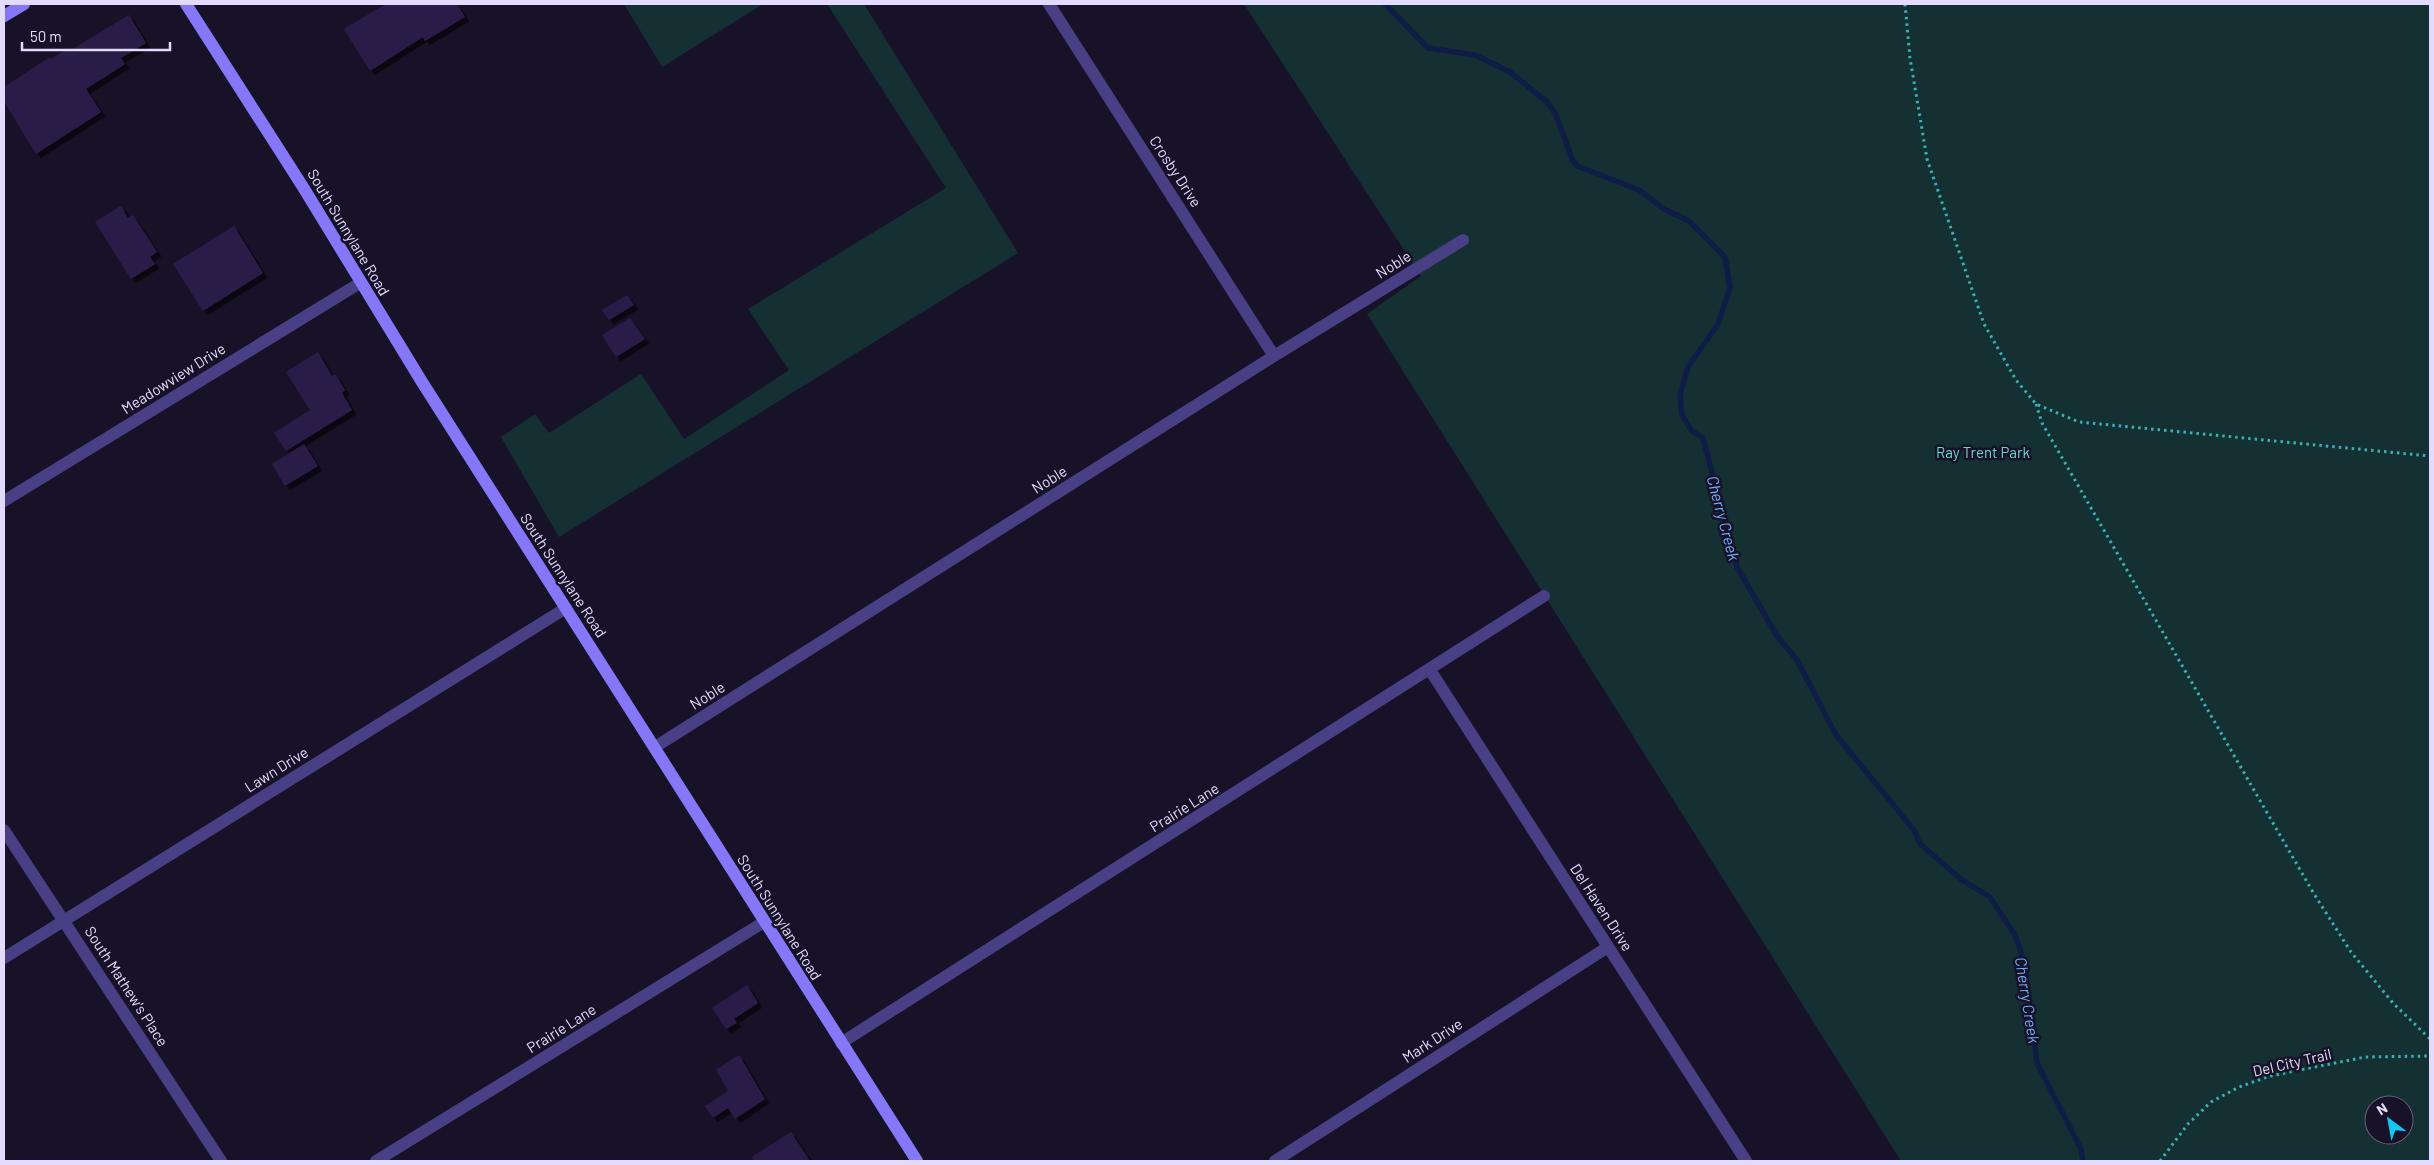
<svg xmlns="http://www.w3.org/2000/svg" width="2434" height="1165" font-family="Barlow,sans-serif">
<defs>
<filter id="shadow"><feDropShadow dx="4.5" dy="4.5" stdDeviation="0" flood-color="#0009"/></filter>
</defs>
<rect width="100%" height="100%" fill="#181228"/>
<!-- green -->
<path fill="#153032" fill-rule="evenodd" d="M624 4H763L662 67Z
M827 4H864L1018 253 559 537 501 437 535 414 549 433 641 374 684 439 789 370 748 309 946 188Z
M1244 4H2430V1161H1901L1367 314 1421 276ZM2374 1105H2404V1135H2374Z"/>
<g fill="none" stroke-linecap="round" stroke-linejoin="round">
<!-- stream -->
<path stroke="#0e1d45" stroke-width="5.5" d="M1385 4 1428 48 1475 55 1510 72 1548 103 1556 115 1573 161 1577 166 1639 190 1664 209 1689 221 1725 257 1730 288 1718 324 1688 367 1680 395 1682 415 1692 431 1703 438 1737 567 1777 636 1797 660 1836 735 1914 830 1920 844 1962 880 1990 897 2015 935 2025 964 2037 1063 2081 1149 2083 1161"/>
</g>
<!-- building -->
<path fill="#2b1f48" filter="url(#shadow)" d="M386 4H457L465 17 425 41 423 37 370 71 344 29Z
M129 15 146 43 121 58 125 64 86 89 101 112 36 154 4 101V87L50 57 51 59 70 48 71 50Z
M121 206 128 218 133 215 157 252 150 257 155 264 131 279 95 222Z
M234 226 263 273 203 311 173 264Z
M627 295 634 305 609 320 602 310Z
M630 318 645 339 616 357 602 335Z
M318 352 332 376 335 374 345 390 342 393 352 410 286 451 274 433 310 410 286 372Z
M304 444 318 466 285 486 272 464Z
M747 985 758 1003 734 1019 737 1023 726 1029 712 1008Z
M739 1055 765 1099 735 1119 728 1108 713 1118 705 1106 728 1091 716 1070Z
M791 1132 810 1161H755L752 1157Z"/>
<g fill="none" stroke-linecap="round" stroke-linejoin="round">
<!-- path -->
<path stroke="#37b1b5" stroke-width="3" stroke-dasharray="2.5 4" stroke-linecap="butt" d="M1905 4 1910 58 1927 159 1984 324 2016 380 2036 404 2079 422 2430 456
M2036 404 2042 423 2314 894 2351 952 2393 1003 2430 1039
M2160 1161 2188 1124 2211 1102 2239 1087 2270 1076 2365 1057 2430 1056"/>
<!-- minor -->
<path stroke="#483f85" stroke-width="12" d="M1049 4 1274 356
M4 501 360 283
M1430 670 1746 1161
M655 747 1274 356 1463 240
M4 830 221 1161
M4 958 566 608
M841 1043 1544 596
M376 1161 764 922
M1275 1161 1608 947"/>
<!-- secondary -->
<path stroke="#8677f8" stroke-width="12" d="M186 4 303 187 422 382 917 1161
M4 16 24 4"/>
</g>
<g text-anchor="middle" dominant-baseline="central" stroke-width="5" stroke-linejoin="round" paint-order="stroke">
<!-- street labels -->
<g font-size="15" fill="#e2dbfd" stroke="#181228">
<text transform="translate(1176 171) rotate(57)">Crosby Drive</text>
<text transform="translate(349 232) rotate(59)">South Sunnylane Road</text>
<text transform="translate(1393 264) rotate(-32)">Noble</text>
<text transform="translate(173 378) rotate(-32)">Meadowview Drive</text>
<text transform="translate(1049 479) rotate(-32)">Noble</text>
<text transform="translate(564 575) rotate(57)">South Sunnylane Road</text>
<text transform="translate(707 695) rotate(-32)">Noble</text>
<text transform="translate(276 769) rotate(-32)">Lawn Drive</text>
<text transform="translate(1184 807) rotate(-32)">Prairie Lane</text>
<text transform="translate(1602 907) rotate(57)">Del Haven Drive</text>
<text transform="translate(780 917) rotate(58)">South Sunnylane Road</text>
<text transform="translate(127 986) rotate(57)">South Mathew's Place</text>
<text transform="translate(561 1028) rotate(-32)">Prairie Lane</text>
<text transform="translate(1432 1040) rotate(-33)">Mark Drive</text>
<text transform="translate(2292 1062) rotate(-13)">Del City Trail</text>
</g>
<!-- park labels -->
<g font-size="15" fill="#6adac8" stroke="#181228">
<text x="1983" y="452">Ray Trent Park</text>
</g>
<!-- water labels -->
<g font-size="16" font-style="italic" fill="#6facf7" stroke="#181228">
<text transform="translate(1724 518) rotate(75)">Cherry Creek</text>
<text transform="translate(2028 1000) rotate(81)">Cherry Creek</text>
</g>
</g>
<!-- border -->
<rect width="2434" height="1165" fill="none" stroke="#e2dbfd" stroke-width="10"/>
<!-- north arrow -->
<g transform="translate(2389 1120) rotate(328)"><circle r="24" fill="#181228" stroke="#69627d"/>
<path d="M0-4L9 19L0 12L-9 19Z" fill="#12c8f2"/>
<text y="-8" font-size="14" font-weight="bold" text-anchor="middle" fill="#e2dbfd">N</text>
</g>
<!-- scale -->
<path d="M22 42v8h148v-8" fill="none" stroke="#e2dbfd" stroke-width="2.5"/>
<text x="30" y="42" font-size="15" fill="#e2dbfd" stroke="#181228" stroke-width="4" paint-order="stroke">50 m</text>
</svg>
